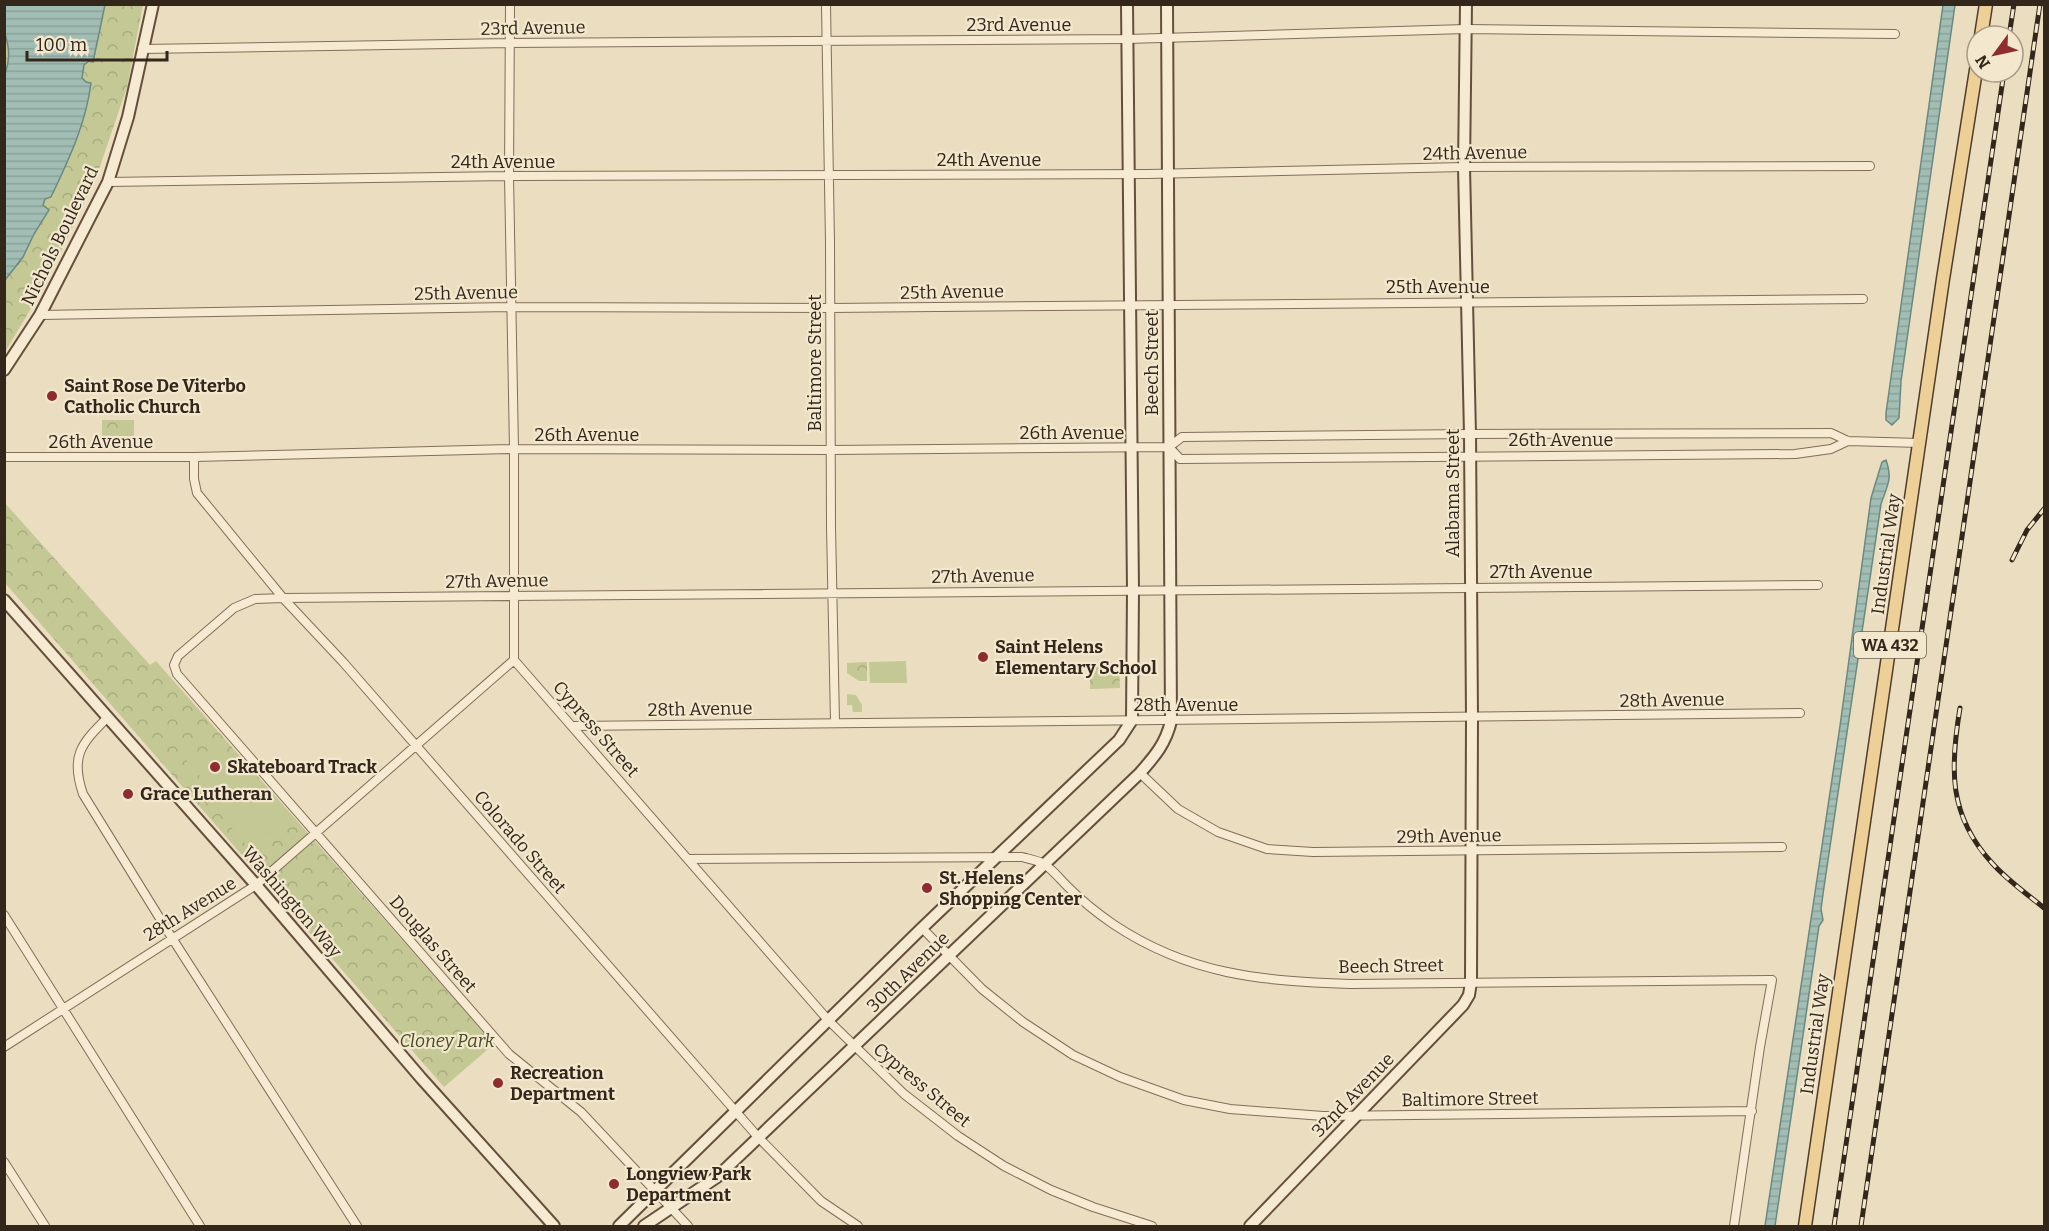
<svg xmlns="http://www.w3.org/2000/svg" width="2049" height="1231" font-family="Bitter,serif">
<defs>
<pattern id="park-crowns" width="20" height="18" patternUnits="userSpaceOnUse" patternTransform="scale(1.5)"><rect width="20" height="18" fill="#c3c894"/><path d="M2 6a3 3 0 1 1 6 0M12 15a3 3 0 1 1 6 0" fill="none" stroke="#a8ac7f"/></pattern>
<pattern id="water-rules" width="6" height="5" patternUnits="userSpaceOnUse" patternTransform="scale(1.5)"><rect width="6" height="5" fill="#a2bdb4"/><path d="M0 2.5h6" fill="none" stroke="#8ca29a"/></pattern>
</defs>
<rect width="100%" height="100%" fill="#ebddbf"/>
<!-- park -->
<path fill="url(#park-crowns)" d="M5 5H143L127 87 96 178 45 285 5 352Z
M134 420V436H102V420Z
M4 502 150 665 156 661 494 1044 444 1087 5 583Z
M867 662V681H859L847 673V663Z
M1090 662H1119L1120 688 1090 689Z
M847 694 856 695 862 705V712H853L852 705H847Z"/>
<!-- garden -->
<path fill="#c3c894" d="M906 661 907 683H870L869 662Z
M199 751C215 751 241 756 239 777 231 786 223 787 215 778L204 783C200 779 200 775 197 771 192 765 187 766 186 757L190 754Z
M249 778 284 818 249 848 215 808Z"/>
<!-- water -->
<path fill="url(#water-rules)" stroke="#6a8a81" stroke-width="1.5" d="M5 4 105 5 93 62 89 61 84 65 82 78 86 82 91 83C86 124 68 161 51 197L45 199 43 205 49 210 34 234 23 257 5 280 4 77C10 60 10 50 5 34 3 26 4 13 5 4Z
M1943 5H1955L1901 381 1899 418 1892 425 1886 420V413Z
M1886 460C1893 480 1887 485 1881 504L1824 887 1821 909 1823 920 1819 926 1775 1226H1765L1840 726 1871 498 1882 462Z"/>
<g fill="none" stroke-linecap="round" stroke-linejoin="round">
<defs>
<path id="street" d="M510 4 509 176 514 449V660L828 1020 904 1094 958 1136 1004 1166 1051 1190 1093 1207 1152 1226
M826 4 830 243 831 527 835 722
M142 49 510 43 1127 39 1466 29 1895 34
M108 182 509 176 1148 174 1464 167 1870 166
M40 315 510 307 829 308 1863 299
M1169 447 1180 459 1795 454 1831 449 1848 441
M4 457H194L514 449 831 450 1169 447 1182 437 1470 434 1831 433 1848 441 1920 443
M194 457V479L197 493 283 598 343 662 758 1137 821 1201 858 1226
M107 718C81 744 70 756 83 794L172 938 357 1226
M573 726C982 720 1391 720 1800 713
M1140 773 1178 809 1218 832 1267 849 1313 852 1782 847
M688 859 1022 857C1029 859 1037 860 1044 864 1052 869 1060 879 1067 886 1081 900 1097 913 1113 924 1189 975 1262 981 1350 984L1772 980 1760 1047 1734 1226
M4 915 200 1226
M922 928 982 989 1023 1022 1073 1055 1120 1077 1184 1100 1230 1109 1323 1116 1752 1111
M4 1047 256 885 514 660
M4 1162 45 1226
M688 1226 581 1112 509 1054 177 674 174 665 178 656 234 608 255 599 283 598 1818 585"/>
<path id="secondary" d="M4 370 40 315 108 182 128 117 153 4
M4 600 256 885 421 1078 554 1226
M619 1226 922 928 1119 740 1132 720 1133 590 1127 4
M644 1226 717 1177 1140 773C1155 756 1166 743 1171 721L1167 4
M1250 1226 1463 1005 1469 995 1471 982 1472 719 1470 434 1464 167 1466 4"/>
<path id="primary" d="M1981 36 1986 4
M1805 1226 1943 279 1977 64"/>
</defs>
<!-- street casing -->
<use href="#street" stroke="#826e59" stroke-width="10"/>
<!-- secondary casing -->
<use href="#secondary" stroke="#644f3c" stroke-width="14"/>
<!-- primary casing -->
<use href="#primary" stroke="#503c2d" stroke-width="15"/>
<!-- street -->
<use href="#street" stroke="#f6ead2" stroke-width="8"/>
<!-- secondary -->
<use href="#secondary" stroke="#f6ead2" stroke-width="10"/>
<!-- primary -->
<use href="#primary" stroke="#edd098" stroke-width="12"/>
<defs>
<path id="rail" d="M2009 36 2014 4
M2012 560 2027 530 2044 509
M1960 708C1950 768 1948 815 1992 863 2007 880 2027 894 2044 908
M1834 1226 2004 72
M1861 1226 2040 4"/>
</defs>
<!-- rail casing -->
<use href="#rail" stroke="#33271c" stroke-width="5"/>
<!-- rail -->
<use href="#rail" stroke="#f3e7ce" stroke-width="3" stroke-dasharray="9" stroke-linecap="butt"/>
</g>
<!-- markers -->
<g fill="#8e2c2f" stroke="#f3e7ce" stroke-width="2">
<circle cx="52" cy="396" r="6"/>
<circle cx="983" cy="657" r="6"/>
<circle cx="215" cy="767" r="6"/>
<circle cx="128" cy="794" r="6"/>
<circle cx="927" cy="888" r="6"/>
<circle cx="498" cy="1083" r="6"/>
<circle cx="614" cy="1184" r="6"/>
</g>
<g text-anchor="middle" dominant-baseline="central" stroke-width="4.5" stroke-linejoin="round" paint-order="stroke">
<!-- shield labels -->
<rect fill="#f3e7ce" stroke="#6d6151" stroke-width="1.5" x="1854" y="632" width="72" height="26" rx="4.5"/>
<g font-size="16" font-weight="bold" fill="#33271c">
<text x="1890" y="645">WA 432</text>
</g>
<!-- street labels -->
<g font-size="18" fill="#33271c" stroke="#f3e7ce">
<text x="1019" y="25">23rd Avenue</text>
<text transform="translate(533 28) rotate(-1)">23rd Avenue</text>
<text transform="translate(1475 153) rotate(-1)">24th Avenue</text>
<text x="989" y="160">24th Avenue</text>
<text x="503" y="162">24th Avenue</text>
<text transform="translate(60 236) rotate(-64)">Nichols Boulevard</text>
<text x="1438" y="287">25th Avenue</text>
<text transform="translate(952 292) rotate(-1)">25th Avenue</text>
<text transform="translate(466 293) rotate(-1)">25th Avenue</text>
<text transform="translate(815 363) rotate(-90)">Baltimore Street</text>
<text transform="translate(1152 363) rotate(-90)">Beech Street</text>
<text x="1072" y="433">26th Avenue</text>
<text x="587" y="435">26th Avenue</text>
<text x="1561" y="440">26th Avenue</text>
<text x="101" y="442">26th Avenue</text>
<text transform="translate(1453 493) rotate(-90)">Alabama Street</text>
<text transform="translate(1886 554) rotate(-82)">Industrial Way</text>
<text x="1541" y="572">27th Avenue</text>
<text transform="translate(983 576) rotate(-1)">27th Avenue</text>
<text transform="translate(497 581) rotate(-1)">27th Avenue</text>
<text transform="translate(1672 700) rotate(-1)">28th Avenue</text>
<text x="1186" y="705">28th Avenue</text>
<text transform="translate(700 709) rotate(-1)">28th Avenue</text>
<text transform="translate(596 729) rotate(49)">Cypress Street</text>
<text transform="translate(1449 836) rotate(-1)">29th Avenue</text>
<text transform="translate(520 842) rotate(49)">Colorado Street</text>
<text transform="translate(292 902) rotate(49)">Washington Way</text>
<text transform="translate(190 909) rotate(-32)">28th Avenue</text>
<text transform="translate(433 944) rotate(49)">Douglas Street</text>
<text transform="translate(1391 966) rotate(-1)">Beech Street</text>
<text transform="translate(908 972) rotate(-44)">30th Avenue</text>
<text transform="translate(1815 1034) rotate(-82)">Industrial Way</text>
<text transform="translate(922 1085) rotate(40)">Cypress Street</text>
<text transform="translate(1353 1095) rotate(-46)">32nd Avenue</text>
<text transform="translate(1470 1099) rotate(-1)">Baltimore Street</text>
</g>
<!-- poi labels -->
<g font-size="18" font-weight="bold" fill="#33271c" stroke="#f3e7ce" text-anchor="start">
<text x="64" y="386">Saint Rose De Viterbo<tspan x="64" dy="21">Catholic Church</tspan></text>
<text x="995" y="647">Saint Helens<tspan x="995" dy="21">Elementary School</tspan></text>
<text x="227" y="767">Skateboard Track</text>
<text x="140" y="794">Grace Lutheran</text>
<text x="939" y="878">St. Helens<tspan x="939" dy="21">Shopping Center</tspan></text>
<text x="510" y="1073">Recreation<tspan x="510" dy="21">Department</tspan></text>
<text x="626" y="1174">Longview Park<tspan x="626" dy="21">Department</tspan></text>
</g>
<!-- park labels -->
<g font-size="18" font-style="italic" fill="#444e24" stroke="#f3e7ce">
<text x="447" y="1041">Cloney Park</text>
</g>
</g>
<!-- border -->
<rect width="2049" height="1231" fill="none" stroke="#33271c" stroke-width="12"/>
<!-- north arrow -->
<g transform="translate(1995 54) rotate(237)"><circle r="28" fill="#f3e7ce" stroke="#a69a87" stroke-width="1.5"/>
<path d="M0-4.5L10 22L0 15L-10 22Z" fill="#8e2c2f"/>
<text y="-9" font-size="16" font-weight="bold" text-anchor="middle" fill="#33271c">N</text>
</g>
<!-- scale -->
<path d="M27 51v9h140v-9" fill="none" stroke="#33271c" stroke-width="3"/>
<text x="36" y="51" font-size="18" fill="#33271c" stroke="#f3e7ce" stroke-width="4.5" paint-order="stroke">100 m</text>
</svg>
